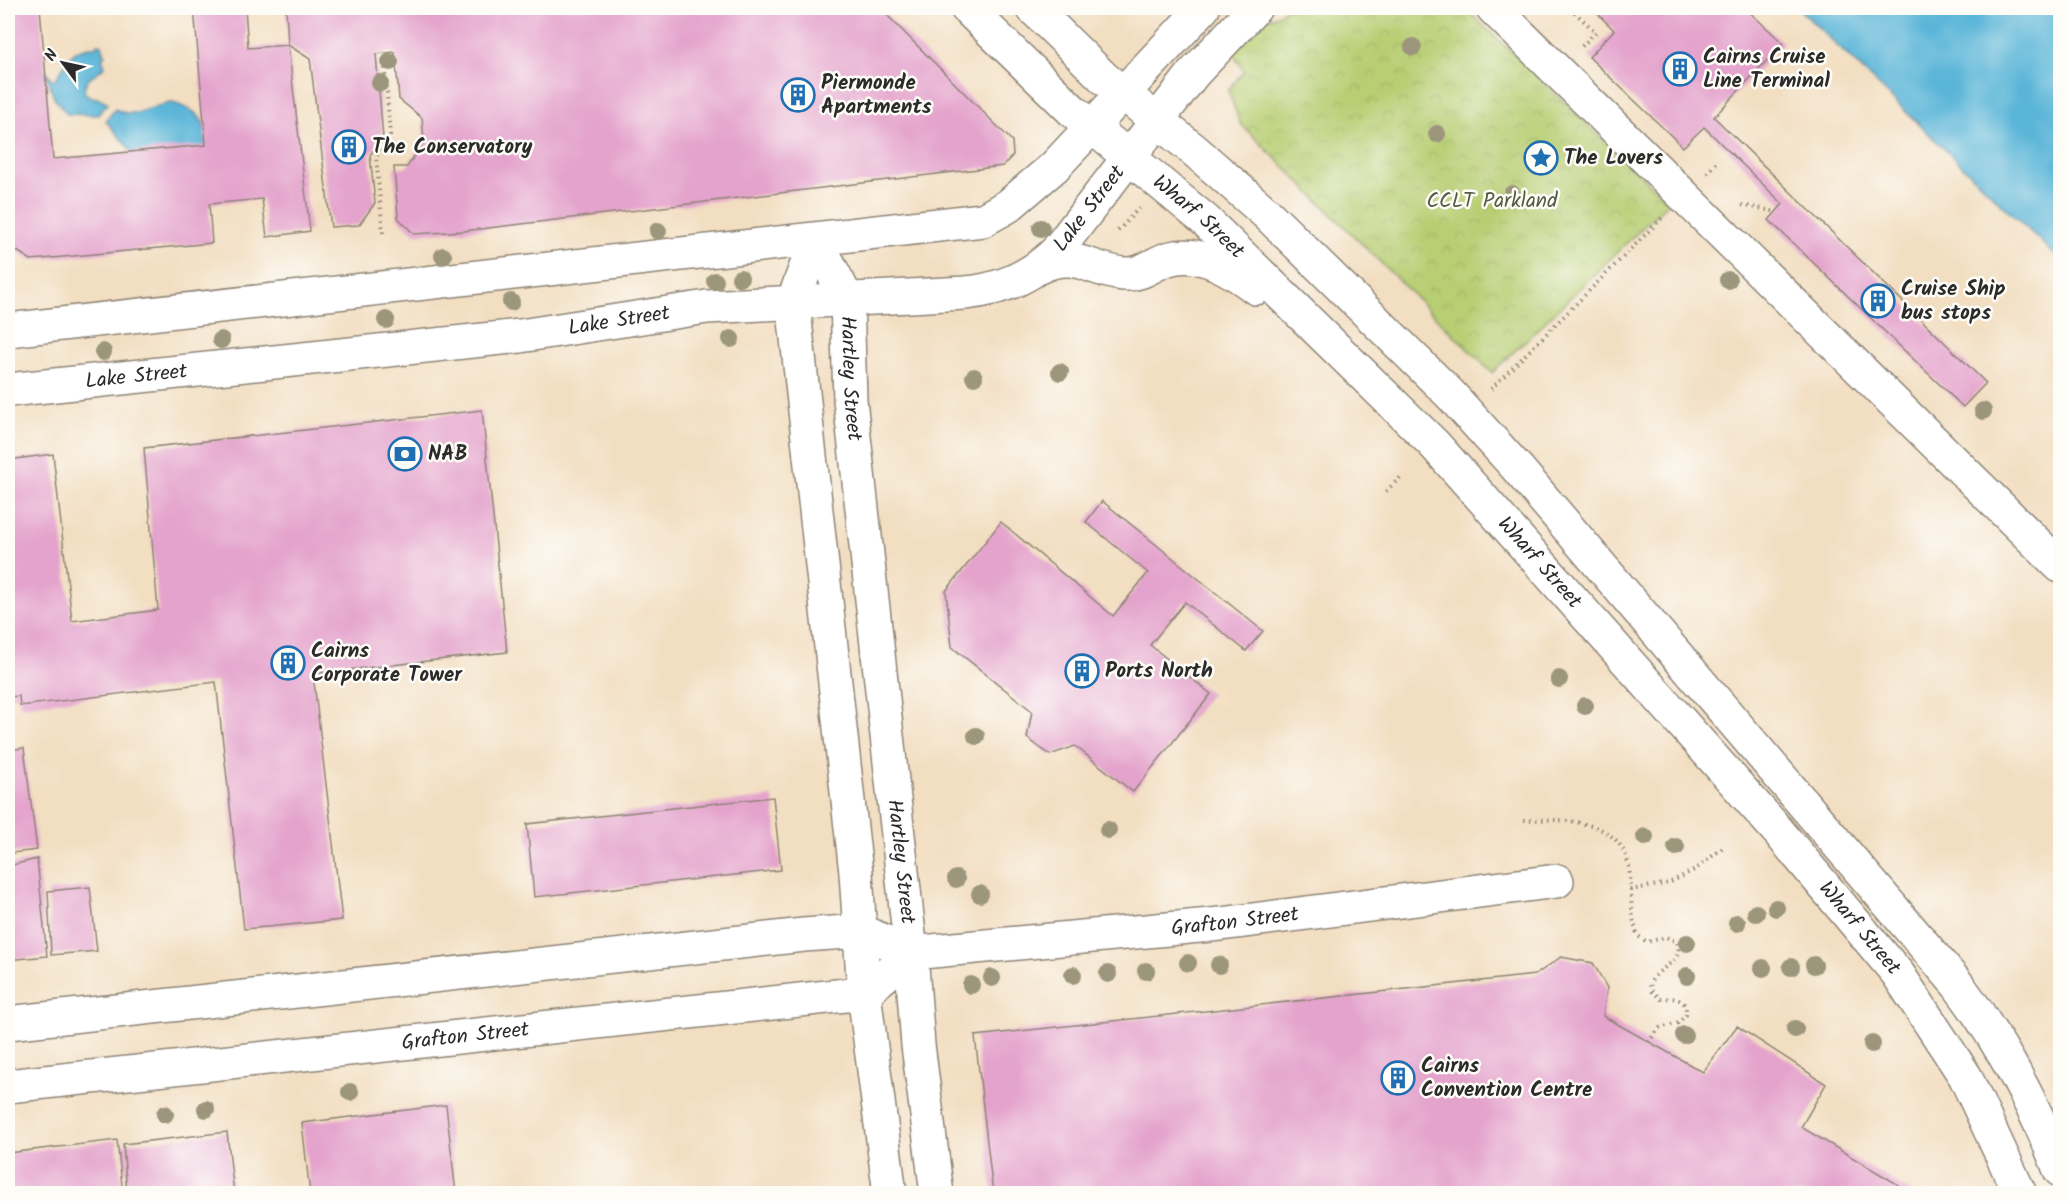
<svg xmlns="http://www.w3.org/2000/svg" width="2068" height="1201" font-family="Kalam,sans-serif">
<defs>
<pattern id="park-crowns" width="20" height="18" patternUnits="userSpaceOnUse" patternTransform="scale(1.5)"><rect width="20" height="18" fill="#b8ce73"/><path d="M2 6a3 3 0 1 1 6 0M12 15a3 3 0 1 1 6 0" fill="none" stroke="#9eb164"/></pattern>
</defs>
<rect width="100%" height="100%" fill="#fdfcf7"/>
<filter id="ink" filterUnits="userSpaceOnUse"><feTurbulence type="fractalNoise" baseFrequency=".0167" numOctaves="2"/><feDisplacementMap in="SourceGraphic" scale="12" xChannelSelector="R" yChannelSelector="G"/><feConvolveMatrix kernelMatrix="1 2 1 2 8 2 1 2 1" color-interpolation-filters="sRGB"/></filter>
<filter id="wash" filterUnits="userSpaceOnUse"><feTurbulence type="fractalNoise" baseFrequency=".008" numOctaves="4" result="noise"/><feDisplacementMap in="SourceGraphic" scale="24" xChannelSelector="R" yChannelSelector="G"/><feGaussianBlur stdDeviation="1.35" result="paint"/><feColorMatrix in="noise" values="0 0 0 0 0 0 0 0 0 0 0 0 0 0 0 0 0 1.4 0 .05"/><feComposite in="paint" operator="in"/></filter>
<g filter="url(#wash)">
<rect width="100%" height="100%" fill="#f2dec1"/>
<!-- park -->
<path fill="url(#park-crowns)" stroke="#727c4f" stroke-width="1.5" d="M1287 8H1465L1669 202 1492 373 1240 123 1228 90 1244 71 1232 53 1261 21 1278 15Z"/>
<!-- water -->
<path fill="#5ab5d8" stroke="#427082" stroke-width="1.5" d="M1798 8H2060V261V260Z
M97 44 102 45 105 55 102 58 105 66 86 82 84 92C91 100 101 96 108 103L98 115 67 114 54 98 45 71 54 81C68 62 71 46 95 47Z
M172 103C203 111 205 121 208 151L132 152 106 121 115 109C136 121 151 104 172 103Z"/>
<g id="blocks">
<!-- building -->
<path fill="#e4a3cc" d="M8 8H40L53 159 206 145 194 8H245L248 48 288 45 310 231 267 237 262 199 209 204 212 243 31 260 8 245Z
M286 8H880L1012 141 1013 155 1003 166 464 231 414 234 398 218 394 167H407L424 141 422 118 399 99 395 52 376 54 383 138 370 155 375 203 359 225 331 227 310 59 288 45Z
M1592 8H1745L1783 43 1714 117 1986 383 1963 407 1769 220 1783 204 1704 127 1683 147 1589 57 1614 30Z
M482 410 507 652 313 674 342 920 244 929 216 682 20 706 19 696 8 697V460L53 454 72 621 158 610 144 448Z
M1102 501 1263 631 1246 651 1185 602 1150 645 1211 694 1133 792 1075 746 1050 755 1027 738 1032 711 952 647 946 591 1001 522 1113 616 1148 573 1086 522Z
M24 748 37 850 12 853 8 807V750Z
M773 797 781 870 534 897 527 824Z
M37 859 47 956 8 960V866Z
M90 887 97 951 51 955 48 891Z
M1561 957 1593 963 1607 988 1603 1016 1703 1072 1737 1026 1826 1084 1801 1127 1914 1194H993L975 1036 1535 975Z
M446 1105 456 1194H310L302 1123Z
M227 1132 234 1194H127L123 1144Z
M117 1140 123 1194H8V1153Z"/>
</g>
</g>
<g filter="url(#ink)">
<use href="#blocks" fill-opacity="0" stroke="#8e8476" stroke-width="1.5"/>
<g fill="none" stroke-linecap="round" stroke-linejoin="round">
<defs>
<g id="minor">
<path id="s1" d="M967 8 1073 111 1206 221 1434 444 1778 831 1898 974 1965 1076 2020 1194"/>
<path d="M1033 8 1104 78 1194 150 1267 214 1450 394 1518 469 1958 985C2000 1041 2034 1104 2060 1170"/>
<path d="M1493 8 2060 566"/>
<path id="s2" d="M816 240 847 299 850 400 911 953 918 1045 937 1194"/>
<path d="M816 240 793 302 856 873 864 993 890 1194"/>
<path d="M1039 267C1076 249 1090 271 1124 274 1137 275 1147 269 1158 263 1193 245 1228 267 1256 288"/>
<path d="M8 330 983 220 1008 206 1054 167 1203 8"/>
<path id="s3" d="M8 390 520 336 707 307 965 293C1000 290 1030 277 1055 253L1193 74 1255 8"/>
<path id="s4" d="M8 1023 804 935 861 931 911 953 1221 924 1557 881"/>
<path id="s5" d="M8 1086 864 993 911 953"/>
</g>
</defs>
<!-- minor casing -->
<use href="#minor" stroke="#8e8476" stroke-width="36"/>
<!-- path -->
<path stroke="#8e8476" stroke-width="4" stroke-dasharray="1.5 4.5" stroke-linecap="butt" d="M1570 8 1596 32 1580 48
M1707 173 1719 160
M1742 205 1777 212
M1118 231 1140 207
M383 233 376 157 390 135 385 66
M1491 389 1662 218
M1386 491 1403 475
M1524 820C1566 819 1627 818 1630 876 1632 896 1630 917 1638 936L1647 942 1666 937 1677 942C1686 963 1655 967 1650 984L1652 991 1661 999C1672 997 1680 998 1686 1006V1015L1678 1023 1660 1028 1648 1042
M1630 890 1669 883 1696 869 1725 846"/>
<!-- minor -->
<use href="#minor" stroke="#fff" stroke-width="33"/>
</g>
<!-- trees -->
<g fill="#9c967b">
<circle cx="1413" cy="47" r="9"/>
<circle cx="390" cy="62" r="9"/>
<circle cx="380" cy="83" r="9"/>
<circle cx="1437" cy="134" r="9"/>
<circle cx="1512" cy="194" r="9"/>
<circle cx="1041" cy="228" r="9"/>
<circle cx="658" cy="231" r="9"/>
<circle cx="443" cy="256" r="9"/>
<circle cx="740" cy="278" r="9"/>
<circle cx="1728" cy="280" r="9"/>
<circle cx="715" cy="281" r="9"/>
<circle cx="511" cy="302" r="9"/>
<circle cx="386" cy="320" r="9"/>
<circle cx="731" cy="339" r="9"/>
<circle cx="221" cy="340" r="9"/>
<circle cx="103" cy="352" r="9"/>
<circle cx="1060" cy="372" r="9"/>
<circle cx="974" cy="377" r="9"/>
<circle cx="1983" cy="411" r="9"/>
<circle cx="1559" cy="679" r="9"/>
<circle cx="1585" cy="706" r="9"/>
<circle cx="976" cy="736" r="9"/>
<circle cx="1108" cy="830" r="9"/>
<circle cx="1645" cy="837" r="9"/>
<circle cx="1676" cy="847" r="9"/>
<circle cx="956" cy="879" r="9"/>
<circle cx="980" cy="894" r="9"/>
<circle cx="1776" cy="908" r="9"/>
<circle cx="1756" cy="913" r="9"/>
<circle cx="1737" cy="923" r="9"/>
<circle cx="1687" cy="943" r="9"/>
<circle cx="1188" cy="963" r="9"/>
<circle cx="1219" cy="965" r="9"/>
<circle cx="1814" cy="965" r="9"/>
<circle cx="1791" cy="967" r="9"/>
<circle cx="1763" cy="968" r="9"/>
<circle cx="1146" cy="971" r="9"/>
<circle cx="1108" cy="974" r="9"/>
<circle cx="1073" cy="975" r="9"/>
<circle cx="1687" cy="976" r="9"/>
<circle cx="992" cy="978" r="9"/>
<circle cx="971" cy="985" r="9"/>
<circle cx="1795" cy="1029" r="9"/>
<circle cx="1684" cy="1035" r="9"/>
<circle cx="1872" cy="1044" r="9"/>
<circle cx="350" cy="1092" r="9"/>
<circle cx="206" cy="1109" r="9"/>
<circle cx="165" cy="1114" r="9"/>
</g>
</g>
<!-- icons -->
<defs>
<symbol id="building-ring" viewBox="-11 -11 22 22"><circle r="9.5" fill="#fdfcf7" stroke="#1f6fb2" stroke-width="1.5"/><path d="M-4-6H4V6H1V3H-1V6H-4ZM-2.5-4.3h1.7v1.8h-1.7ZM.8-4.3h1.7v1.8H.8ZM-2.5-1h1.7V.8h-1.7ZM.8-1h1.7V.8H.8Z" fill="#1f6fb2"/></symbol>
<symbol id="sight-ring" viewBox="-11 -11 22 22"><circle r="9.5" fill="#fdfcf7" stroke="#1f6fb2" stroke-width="1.5"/><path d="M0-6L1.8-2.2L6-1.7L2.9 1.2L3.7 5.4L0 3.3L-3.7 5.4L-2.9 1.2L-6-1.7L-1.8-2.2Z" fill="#1f6fb2"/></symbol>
<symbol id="bank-ring" viewBox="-11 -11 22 22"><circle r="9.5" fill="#fdfcf7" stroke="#1f6fb2" stroke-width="1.5"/><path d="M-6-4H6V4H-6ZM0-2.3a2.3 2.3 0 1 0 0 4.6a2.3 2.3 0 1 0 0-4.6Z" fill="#1f6fb2"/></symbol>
</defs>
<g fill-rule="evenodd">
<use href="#building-ring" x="1661" y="50" width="38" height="38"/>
<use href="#building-ring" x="779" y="76" width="38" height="38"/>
<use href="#building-ring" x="330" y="128" width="38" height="38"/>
<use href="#sight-ring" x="1522" y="139" width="38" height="38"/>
<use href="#building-ring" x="1859" y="282" width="38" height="38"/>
<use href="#bank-ring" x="386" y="435" width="38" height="38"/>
<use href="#building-ring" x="269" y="644" width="38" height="38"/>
<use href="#building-ring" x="1063" y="652" width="38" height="38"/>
<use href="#building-ring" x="1379" y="1059" width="38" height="38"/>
</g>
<g text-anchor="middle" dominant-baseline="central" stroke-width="5" stroke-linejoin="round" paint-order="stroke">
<!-- poi labels -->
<g font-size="21" font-weight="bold" fill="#2b2b2b" stroke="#fdfcf7" text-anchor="start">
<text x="1703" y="57">Cairns Cruise<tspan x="1703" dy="24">Line Terminal</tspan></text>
<text x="821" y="83">Piermonde<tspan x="821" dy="24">Apartments</tspan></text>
<text x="372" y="147">The Conservatory</text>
<text x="1564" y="158">The Lovers</text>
<text x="1901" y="289">Cruise Ship<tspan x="1901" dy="24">bus stops</tspan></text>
<text x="428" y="454">NAB</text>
<text x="311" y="651">Cairns<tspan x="311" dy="24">Corporate Tower</tspan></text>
<text x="1105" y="671">Ports North</text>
<text x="1421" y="1066">Cairns<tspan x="1421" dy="24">Convention Centre</tspan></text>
</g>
<!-- park labels -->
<g font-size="21" fill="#555c41" stroke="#fdfcf7">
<text x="1492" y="201">CCLT Parkland</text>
</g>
<!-- street labels -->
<g font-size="21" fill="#2b2b2b" stroke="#fdfcf7">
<text stroke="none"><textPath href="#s3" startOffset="1119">Lake Street</textPath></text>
<text stroke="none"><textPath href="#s1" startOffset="312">Wharf Street</textPath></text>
<text stroke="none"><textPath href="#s3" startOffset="615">Lake Street</textPath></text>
<text stroke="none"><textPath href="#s3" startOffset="129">Lake Street</textPath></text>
<text stroke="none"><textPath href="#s2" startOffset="146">Hartley Street</textPath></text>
<text stroke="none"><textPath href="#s1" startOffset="798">Wharf Street</textPath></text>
<text stroke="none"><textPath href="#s2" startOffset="632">Hartley Street</textPath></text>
<text stroke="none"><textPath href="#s4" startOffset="1238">Grafton Street</textPath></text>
<text stroke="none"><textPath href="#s1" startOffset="1284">Wharf Street</textPath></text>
<text stroke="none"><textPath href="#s5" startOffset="460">Grafton Street</textPath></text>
</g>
</g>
<!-- margin -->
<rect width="2068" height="1201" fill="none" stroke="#fdfcf7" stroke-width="30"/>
<!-- north arrow -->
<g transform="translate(63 63) rotate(303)" stroke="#fdfcf7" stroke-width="4.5" paint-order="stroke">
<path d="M0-4.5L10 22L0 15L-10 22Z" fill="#2b2b2b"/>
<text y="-9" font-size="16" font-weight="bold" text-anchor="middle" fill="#2b2b2b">N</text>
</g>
</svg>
